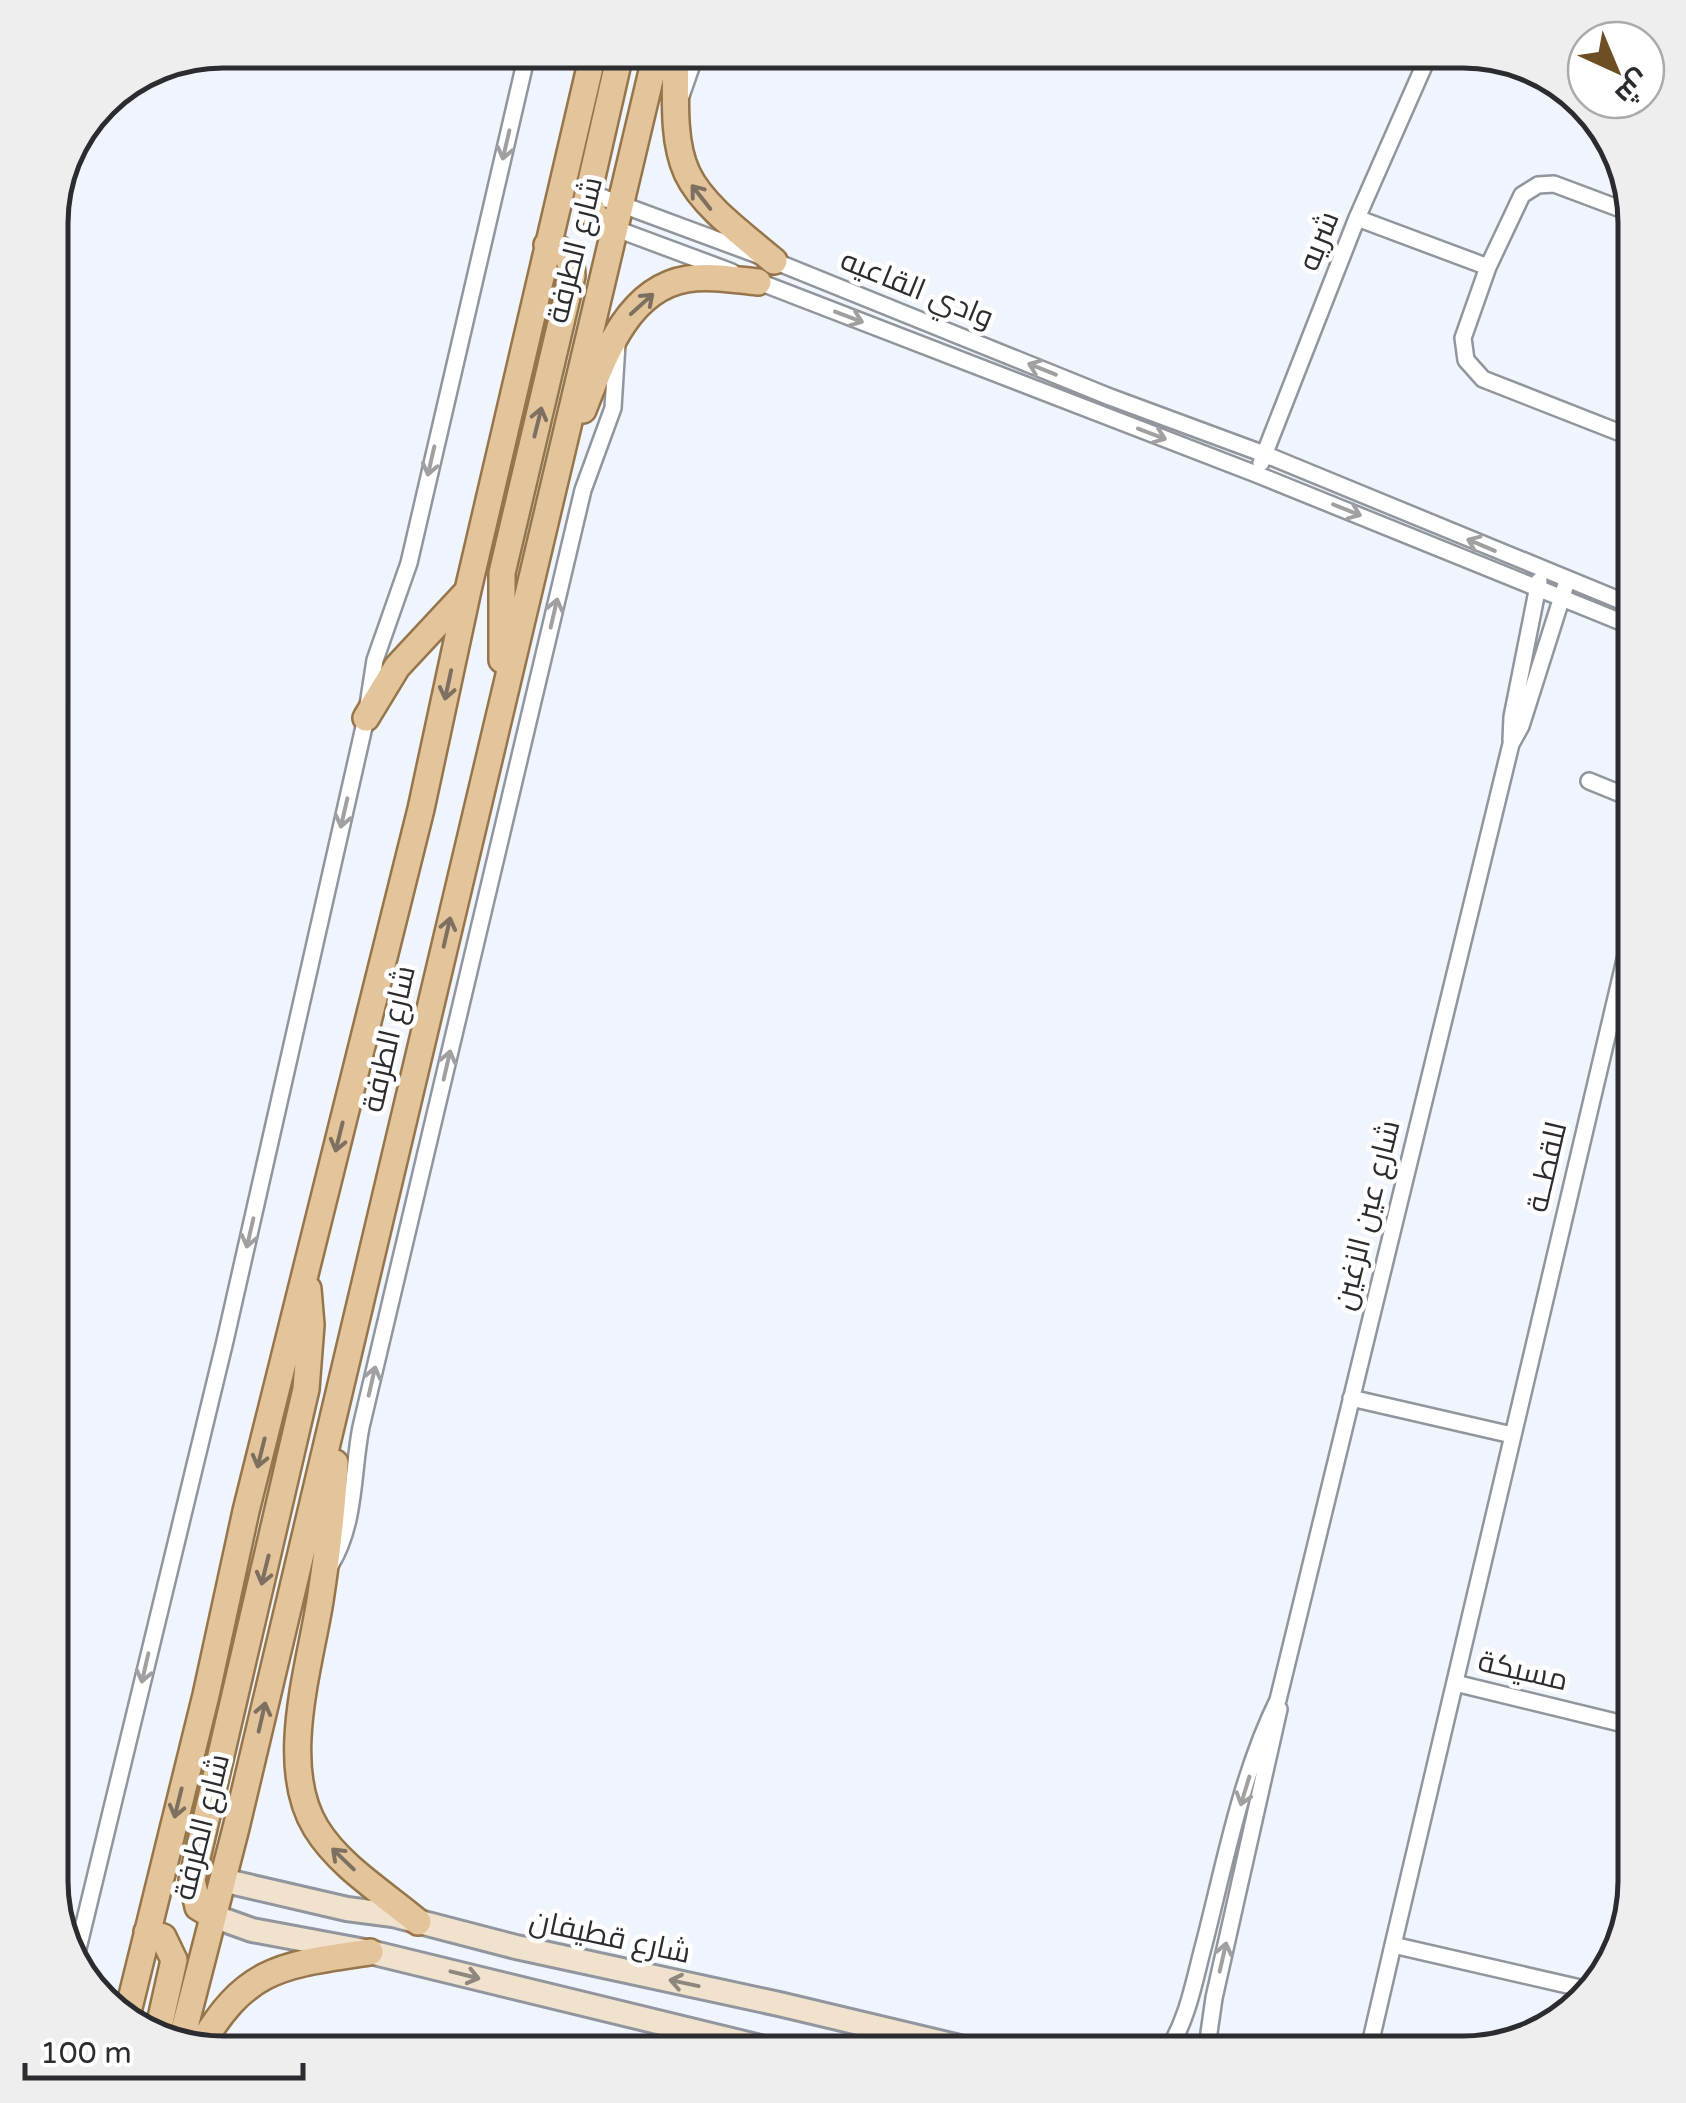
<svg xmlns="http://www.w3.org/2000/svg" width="1686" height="2103" font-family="'Varela Round',Cairo,sans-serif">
<rect width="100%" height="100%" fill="#eff4fd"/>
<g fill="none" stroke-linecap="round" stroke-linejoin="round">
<defs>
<path id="street" d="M681 96 697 50
M585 191 774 261 1110 397 1264 454 1636 607
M1634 214 1554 184 1538 185 1522 195 1488 267 1463 338 1466 360 1483 379 1636 439
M1357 218 1488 267
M614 228 732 272
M754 280 1256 474 1636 628
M1261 463 1357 218 1431 50
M1511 740 1512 717 1539 581
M1589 781 1636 800
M1351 1398 1512 1435
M331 1564C356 1522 352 1473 361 1427L583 490 613 408 617 344
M1455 1683 1636 1727
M75 1961 225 1341 366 718 375 660 409 563 528 50
M1589 1990 1393 1945 1636 913
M1166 2053C1188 2020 1194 1981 1204 1944 1225 1863 1241 1775 1278 1700L1511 744 1521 726 1567 581
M1211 2053 1209 2033 1214 1998 1279 1709
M1368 2053 1393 1945"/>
<path id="secondary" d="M222 1880 347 1909 393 1915 516 1947 779 2004 985 2053
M213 1916 252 1930 370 1952 785 2053"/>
<path id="primary" d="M676 50C673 177 676 181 774 261
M614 228 596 218 587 199 621 50
M583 410C603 360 626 289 687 279 710 275 735 280 758 282
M502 660V573L572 276C572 258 564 248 547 245
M366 718 397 667 465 594
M335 1463C333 1509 327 1555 320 1601 309 1669 278 1766 316 1828 340 1867 384 1893 418 1922
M213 1916 198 1907 192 1880 306 1389 311 1325 308 1289
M147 1932 163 1937 174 1960 157 2036
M126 2020 206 1695 246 1511 421 809 468 590 594 50
M181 2042 236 1828 657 50
M200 2047C246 1966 284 1965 370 1952"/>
</defs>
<!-- street casing -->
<use href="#street" stroke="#91959d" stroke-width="20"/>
<!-- secondary casing -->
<use href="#secondary" stroke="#91959d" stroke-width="28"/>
<!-- primary casing -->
<use href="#primary" stroke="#96754a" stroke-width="30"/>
<!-- street -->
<use href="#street" stroke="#fff" stroke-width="15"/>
<!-- secondary -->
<use href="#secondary" stroke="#f1e2cd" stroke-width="22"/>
<!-- primary -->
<use href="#primary" stroke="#e3c49b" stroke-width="25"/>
</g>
<!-- one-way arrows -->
<defs><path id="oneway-shaft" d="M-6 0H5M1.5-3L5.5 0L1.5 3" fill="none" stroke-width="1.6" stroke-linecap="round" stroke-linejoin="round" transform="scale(2.5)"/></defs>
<g stroke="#a0a0a2">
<use href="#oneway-shaft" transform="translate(506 145) rotate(103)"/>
<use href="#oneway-shaft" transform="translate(849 317) rotate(21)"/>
<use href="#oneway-shaft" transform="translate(1042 369) rotate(-158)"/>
<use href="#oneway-shaft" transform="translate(1152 434) rotate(21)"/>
<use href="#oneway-shaft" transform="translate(431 461) rotate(103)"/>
<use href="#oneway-shaft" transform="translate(1347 510) rotate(22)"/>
<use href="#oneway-shaft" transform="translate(1481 545) rotate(-157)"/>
<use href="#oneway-shaft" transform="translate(554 613) rotate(-77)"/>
<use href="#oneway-shaft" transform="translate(344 813) rotate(103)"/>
<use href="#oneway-shaft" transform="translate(447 1065) rotate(-77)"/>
<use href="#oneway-shaft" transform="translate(250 1233) rotate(103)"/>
<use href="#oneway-shaft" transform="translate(372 1381) rotate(-77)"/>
<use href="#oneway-shaft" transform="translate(145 1668) rotate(103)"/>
<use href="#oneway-shaft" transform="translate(1245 1791) rotate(107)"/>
<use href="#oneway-shaft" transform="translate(1223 1957) rotate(-77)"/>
</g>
<g stroke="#7e7060">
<use href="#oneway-shaft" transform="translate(701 197) rotate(-128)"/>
<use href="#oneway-shaft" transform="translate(642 304) rotate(-42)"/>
<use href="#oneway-shaft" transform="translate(538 422) rotate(-76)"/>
<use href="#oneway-shaft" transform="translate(448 685) rotate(102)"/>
<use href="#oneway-shaft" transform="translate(447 932) rotate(-77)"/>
<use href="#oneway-shaft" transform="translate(339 1137) rotate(104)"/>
<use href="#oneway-shaft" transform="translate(261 1453) rotate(104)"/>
<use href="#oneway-shaft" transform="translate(265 1570) rotate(104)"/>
<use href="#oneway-shaft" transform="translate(262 1717) rotate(-77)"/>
<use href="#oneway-shaft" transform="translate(178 1803) rotate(104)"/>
<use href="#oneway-shaft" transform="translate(343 1859) rotate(-136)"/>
</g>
<g stroke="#8e877e">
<use href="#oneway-shaft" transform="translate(465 1975) rotate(14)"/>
<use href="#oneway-shaft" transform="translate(684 1983) rotate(-168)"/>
</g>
<g text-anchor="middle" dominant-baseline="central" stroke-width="9" stroke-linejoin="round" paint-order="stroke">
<!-- street labels -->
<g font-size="30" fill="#2b2c30" stroke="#fff">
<text transform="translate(1319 241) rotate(-68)">شريه</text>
<text transform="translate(575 250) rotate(-76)">شارع الطرفة</text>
<text transform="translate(917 289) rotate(22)">وادي القاعيه</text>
<text transform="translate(389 1039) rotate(-77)">شارع الطرفة</text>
<text transform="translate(1547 1167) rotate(-77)">للقطــة</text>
<text transform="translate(1367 1215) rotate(-76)">شارع عين الزغين</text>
<text transform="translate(1523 1671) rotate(13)">مسيكة</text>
<text transform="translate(202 1827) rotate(-76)">شارع الطرفة</text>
<text transform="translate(610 1937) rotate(12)">شارع قطيفان</text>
</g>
</g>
<!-- crop -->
<path d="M0 0H1686V2103H0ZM223 68H1463A155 155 0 0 1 1618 223V1881A155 155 0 0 1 1463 2036H223A155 155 0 0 1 68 1881V223A155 155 0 0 1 223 68Z" fill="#eee" fill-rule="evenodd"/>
<path fill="none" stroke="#2b2c30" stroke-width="5" d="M223 68H1463A155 155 0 0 1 1618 223V1881A155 155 0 0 1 1463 2036H223A155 155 0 0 1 68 1881V223A155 155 0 0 1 223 68Z"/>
<!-- north arrow -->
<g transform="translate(1616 70) rotate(136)"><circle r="48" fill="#ffffff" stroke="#aaabac" stroke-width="2.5"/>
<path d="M0-8L18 38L0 25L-18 38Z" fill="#6e4f24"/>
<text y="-15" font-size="28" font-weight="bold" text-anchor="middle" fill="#2b2c30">ش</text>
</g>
<!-- scale -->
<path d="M25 2063v15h278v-15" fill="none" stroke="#2b2c30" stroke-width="5"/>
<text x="40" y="2063" font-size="30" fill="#2b2c30" stroke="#ffffff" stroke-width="8" paint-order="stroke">100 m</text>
</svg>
